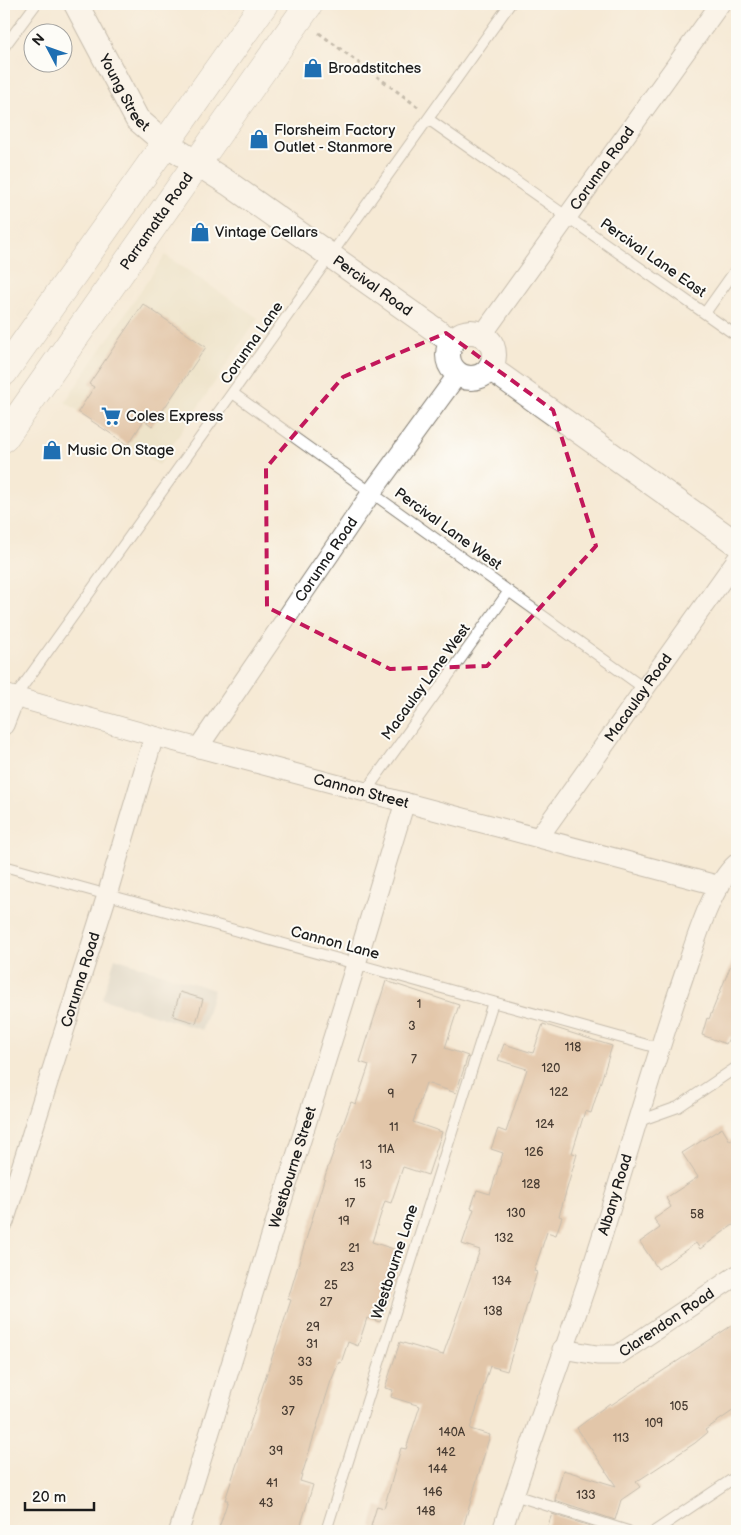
<svg xmlns="http://www.w3.org/2000/svg" width="741" height="1535" font-family="'Balsamiq Sans',sans-serif">
<rect width="100%" height="100%" fill="#fdfcf7"/>
<filter id="ink" filterUnits="userSpaceOnUse"><feTurbulence type="fractalNoise" baseFrequency=".02" numOctaves="2"/><feDisplacementMap in="SourceGraphic" scale="10" xChannelSelector="R" yChannelSelector="G"/><feConvolveMatrix kernelMatrix="1 2 1 2 8 2 1 2 1" color-interpolation-filters="sRGB"/></filter>
<filter id="wash" filterUnits="userSpaceOnUse"><feTurbulence type="fractalNoise" baseFrequency=".0096" numOctaves="4" result="noise"/><feDisplacementMap in="SourceGraphic" scale="20" xChannelSelector="R" yChannelSelector="G"/><feGaussianBlur stdDeviation="1.12" result="paint"/><feColorMatrix in="noise" values="0 0 0 0 0 0 0 0 0 0 0 0 0 0 0 0 0 1.4 0 .05"/><feComposite in="paint" operator="in"/></filter>
<g filter="url(#wash)">
<rect width="100%" height="100%" fill="#f6ead5"/>
<!-- built -->
<path fill="#e3dbba" d="M165 255 258 318 159 465 65 402Z"/>
<!-- industrial -->
<path fill="#c6c5b8" d="M115 958 214 990 202 1030 102 999Z"/>
<g id="blocks">
<!-- building -->
<path fill="#ca9b73" d="M143 304 206 347 152 426 144 420 128 445 78 412 94 387 89 384Z
M737 950V1039L730 1036 726 1044 702 1035 707 1018 709 1019Z
M386 981 459 1005 445 1048 468 1056 456 1093 426 1083 413 1122 442 1132 428 1175 403 1167 391 1203 385 1201 372 1242 403 1252 380 1322 367 1318 358 1346 348 1342 341 1363 339 1362 331 1381 300 1481 313 1485 299 1531H218L228 1500H225L291 1300 288 1299 326 1173 351 1102 356 1104 369 1065 360 1062Z
M180 992 203 999 196 1023 173 1016Z
M543 1024 612 1046 591 1113 585 1111 572 1153 577 1154 559 1216 562 1217 556 1235 547 1232 534 1271 537 1272 507 1371 490 1366 470 1429 490 1435 462 1531H371L373 1527 371 1526 377 1506 384 1508 401 1448 406 1449 420 1406 391 1397 393 1390 385 1388 400 1342 443 1355 480 1250 462 1244 474 1209 471 1208 477 1190 490 1194 503 1153 491 1149 498 1129 506 1132 527 1069 498 1060 504 1044 533 1053Z
M722 1128 730 1141 737 1136V1222L700 1249 696 1243 658 1269 640 1242 660 1228 654 1219 671 1207 666 1198 698 1177 682 1153Z
M737 1322V1408L705 1430 707 1433 695 1443 636 1482 640 1487 621 1500 615 1520 555 1500 563 1470 616 1486 577 1428 610 1403 611 1405Z
M552 1514 606 1531H546Z"/>
</g>
</g>
<g filter="url(#ink)">
<use href="#blocks" fill-opacity="0" stroke="#898378" stroke-width="1"/>
<g fill="none" stroke-linecap="round" stroke-linejoin="round">
<defs>
<path id="service" d="M4 47 36 4
M428 119 737 336
M705 313 737 268
M234 394 645 689
M15 697 510 4
M366 791 509 591
M4 866 658 1048
M636 1122 678 1107 737 1067
M514 1495 628 1531
M326 1531 493 1002
M655 1531 737 1476"/>
<g id="minor">
<path id="s1" d="M483 334 720 4"/>
<path id="s2" d="M4 694 154 736 720 886"/>
<path d="M4 725 15 697"/>
<path id="s3" d="M198 748 372 492 458 374"/>
<path id="s4" d="M539 837 737 559"/>
<path id="s5" d="M4 1222 107 895 154 736"/>
<path id="s6" d="M562 1349 597 1355H618L737 1275"/>
<path id="s7" d="M179 1531 356 964 405 802"/>
<path id="s8" d="M502 1531C530 1445 561 1360 590 1274 622 1176 649 1076 683 978 694 946 711 885 737 863"/>
</g>
<g id="tertiary">
<path id="s9" d="M76 4 137 119 165 143 228 183 451 341"/>
<circle cx="471" cy="355" r="23"/>
<path d="M490 368 737 544"/>
</g>
<g id="trunk">
<path d="M4 372 264 4"/>
<path id="s10" d="M4 438 309 4"/>
</g>
</defs>
<!-- service casing -->
<use href="#service" stroke="#898378" stroke-width="12"/>
<!-- minor casing -->
<use href="#minor" stroke="#898378" stroke-width="21"/>
<!-- tertiary casing -->
<use href="#tertiary" stroke="#898378" stroke-width="26"/>
<!-- trunk casing -->
<use href="#trunk" stroke="#898378" stroke-width="29"/>
<!-- path -->
<path stroke="#898378" stroke-width="3" stroke-dasharray="4 4" stroke-linecap="butt" d="M319 33 418 107"/>
<!-- service -->
<use href="#service" stroke="#fff" stroke-width="10"/>
<!-- minor -->
<use href="#minor" stroke="#fff" stroke-width="19"/>
<!-- tertiary -->
<use href="#tertiary" stroke="#fff" stroke-width="24"/>
<!-- trunk -->
<use href="#trunk" stroke="#fff" stroke-width="28"/>
</g>
</g>
<!-- marked area -->
<path d="M0 0H741V1535H0ZM446 333 553 410 596 546 487 666 390 669 267 607 266 468 343 377Z" fill="#f6ead5" fill-opacity=".55" fill-rule="evenodd"/>
<path fill="none" stroke="#c2185b" stroke-width="4" stroke-dasharray="10 6" stroke-linejoin="round" d="M446 333 553 410 596 546 487 666 390 669 267 607 266 468 343 377Z"/>
<!-- icons -->
<defs>
<symbol id="shop-bare" viewBox="-9 -9 18 18"><path d="M-5-2.5h2.3a2.7 3.5 0 0 1 5.4 0H5L5.5 6h-11ZM-1.5-2.5h3a1.5 2.3 0 0 0-3 0Z" fill="#1f6fb2" stroke="#fdfcf7" stroke-width="2.5" paint-order="stroke"/></symbol>
<symbol id="supermarket-bare" viewBox="-9 -9 18 18"><path d="M-6-5.5h2.5l.6 2H6L4.5 2H-2.5L-4.4-4H-6ZM-1.5 3.2a1.3 1.3 0 1 0 .1 0ZM3 3.2a1.3 1.3 0 1 0 .1 0Z" fill="#1f6fb2" stroke="#fdfcf7" stroke-width="2.5" paint-order="stroke"/></symbol>
</defs>
<g fill-rule="evenodd">
<use href="#shop-bare" x="299" y="54" width="28" height="28"/>
<use href="#shop-bare" x="245" y="125" width="28" height="28"/>
<use href="#shop-bare" x="186" y="218" width="28" height="28"/>
<use href="#supermarket-bare" x="97" y="402" width="28" height="28"/>
<use href="#shop-bare" x="38" y="436" width="28" height="28"/>
</g>
<g text-anchor="middle" dominant-baseline="central" stroke-width="4" stroke-linejoin="round" paint-order="stroke">
<!-- number labels -->
<g font-size="12" fill="#483c32">
<text x="419" y="1004">1</text>
<text x="412" y="1026">3</text>
<text x="573" y="1047">118</text>
<text x="414" y="1059">7</text>
<text x="551" y="1068">120</text>
<text x="559" y="1092">122</text>
<text x="391" y="1094">9</text>
<text x="545" y="1124">124</text>
<text x="394" y="1127">11</text>
<text x="386" y="1149">11A</text>
<text x="534" y="1152">126</text>
<text x="366" y="1165">13</text>
<text x="360" y="1183">15</text>
<text x="531" y="1184">128</text>
<text x="350" y="1203">17</text>
<text x="516" y="1213">130</text>
<text x="697" y="1214">58</text>
<text x="344" y="1221">19</text>
<text x="504" y="1238">132</text>
<text x="354" y="1248">21</text>
<text x="347" y="1267">23</text>
<text x="502" y="1281">134</text>
<text x="331" y="1285">25</text>
<text x="326" y="1302">27</text>
<text x="493" y="1311">138</text>
<text x="313" y="1327">29</text>
<text x="312" y="1344">31</text>
<text x="305" y="1362">33</text>
<text x="296" y="1381">35</text>
<text x="679" y="1406">105</text>
<text x="288" y="1411">37</text>
<text x="654" y="1423">109</text>
<text x="452" y="1432">140A</text>
<text x="621" y="1438">113</text>
<text x="276" y="1451">39</text>
<text x="446" y="1452">142</text>
<text x="438" y="1469">144</text>
<text x="272" y="1483">41</text>
<text x="433" y="1492">146</text>
<text x="586" y="1495">133</text>
<text x="266" y="1503">43</text>
<text x="426" y="1511">148</text>
</g>
<!-- poi labels -->
<g font-size="15" fill="#1c1c1c" stroke="#fdfcf7" text-anchor="start">
<text x="328" y="68">Broadstitches</text>
<text x="274" y="130">Florsheim Factory<tspan x="274" dy="17">Outlet - Stanmore</tspan></text>
<text x="215" y="232">Vintage Cellars</text>
<text x="126" y="416">Coles Express</text>
<text x="67" y="450">Music On Stage</text>
</g>
<!-- street labels -->
<g font-size="15" fill="#1c1c1c" stroke="#fdfcf7">
<text stroke="none"><textPath href="#s9" startOffset="101">Young Street</textPath></text>
<text stroke="none"><textPath href="#s1" startOffset="204">Corunna Road</textPath></text>
<text stroke="none"><textPath href="#s10" startOffset="265">Parramatta Road</textPath></text>
<text transform="translate(653 258) rotate(35)">Percival Lane East</text>
<text stroke="none"><textPath href="#s9" startOffset="419">Percival Road</textPath></text>
<text transform="translate(252 343) rotate(-55)">Corunna Lane</text>
<text transform="translate(448 529) rotate(36)">Percival Lane West</text>
<text stroke="none"><textPath href="#s3" startOffset="228">Corunna Road</textPath></text>
<text transform="translate(426 682) rotate(-54)">Macaulay Lane West</text>
<text stroke="none"><textPath href="#s4" startOffset="171">Macaulay Road</textPath></text>
<text stroke="none"><textPath href="#s2" startOffset="370">Cannon Street</textPath></text>
<text transform="translate(335 943) rotate(15)">Cannon Lane</text>
<text stroke="none"><textPath href="#s5" startOffset="254">Corunna Road</textPath></text>
<text stroke="none"><textPath href="#s7" startOffset="381">Westbourne Street</textPath></text>
<text stroke="none"><textPath href="#s8" startOffset="355">Albany Road</textPath></text>
<text transform="translate(395 1262) rotate(-72)">Westbourne Lane</text>
<text stroke="none"><textPath href="#s6" startOffset="115">Clarendon Road</textPath></text>
</g>
</g>
<!-- margin -->
<rect width="741" height="1535" fill="none" stroke="#fdfcf7" stroke-width="20"/>
<!-- north arrow -->
<g transform="translate(48 48) rotate(311)"><circle r="24" fill="#fdfcf7" stroke="#a3a29f"/>
<path d="M0-4L9 19L0 12L-9 19Z" fill="#1f6fb2"/>
<text y="-8" font-size="14" font-weight="bold" text-anchor="middle" fill="#1c1c1c">N</text>
</g>
<!-- scale -->
<path d="M25 1502v8h69v-8" fill="none" stroke="#1c1c1c" stroke-width="2.5"/>
<text x="32" y="1502" font-size="15" fill="#1c1c1c" stroke="#fdfcf7" stroke-width="4" paint-order="stroke">20 m</text>
</svg>
